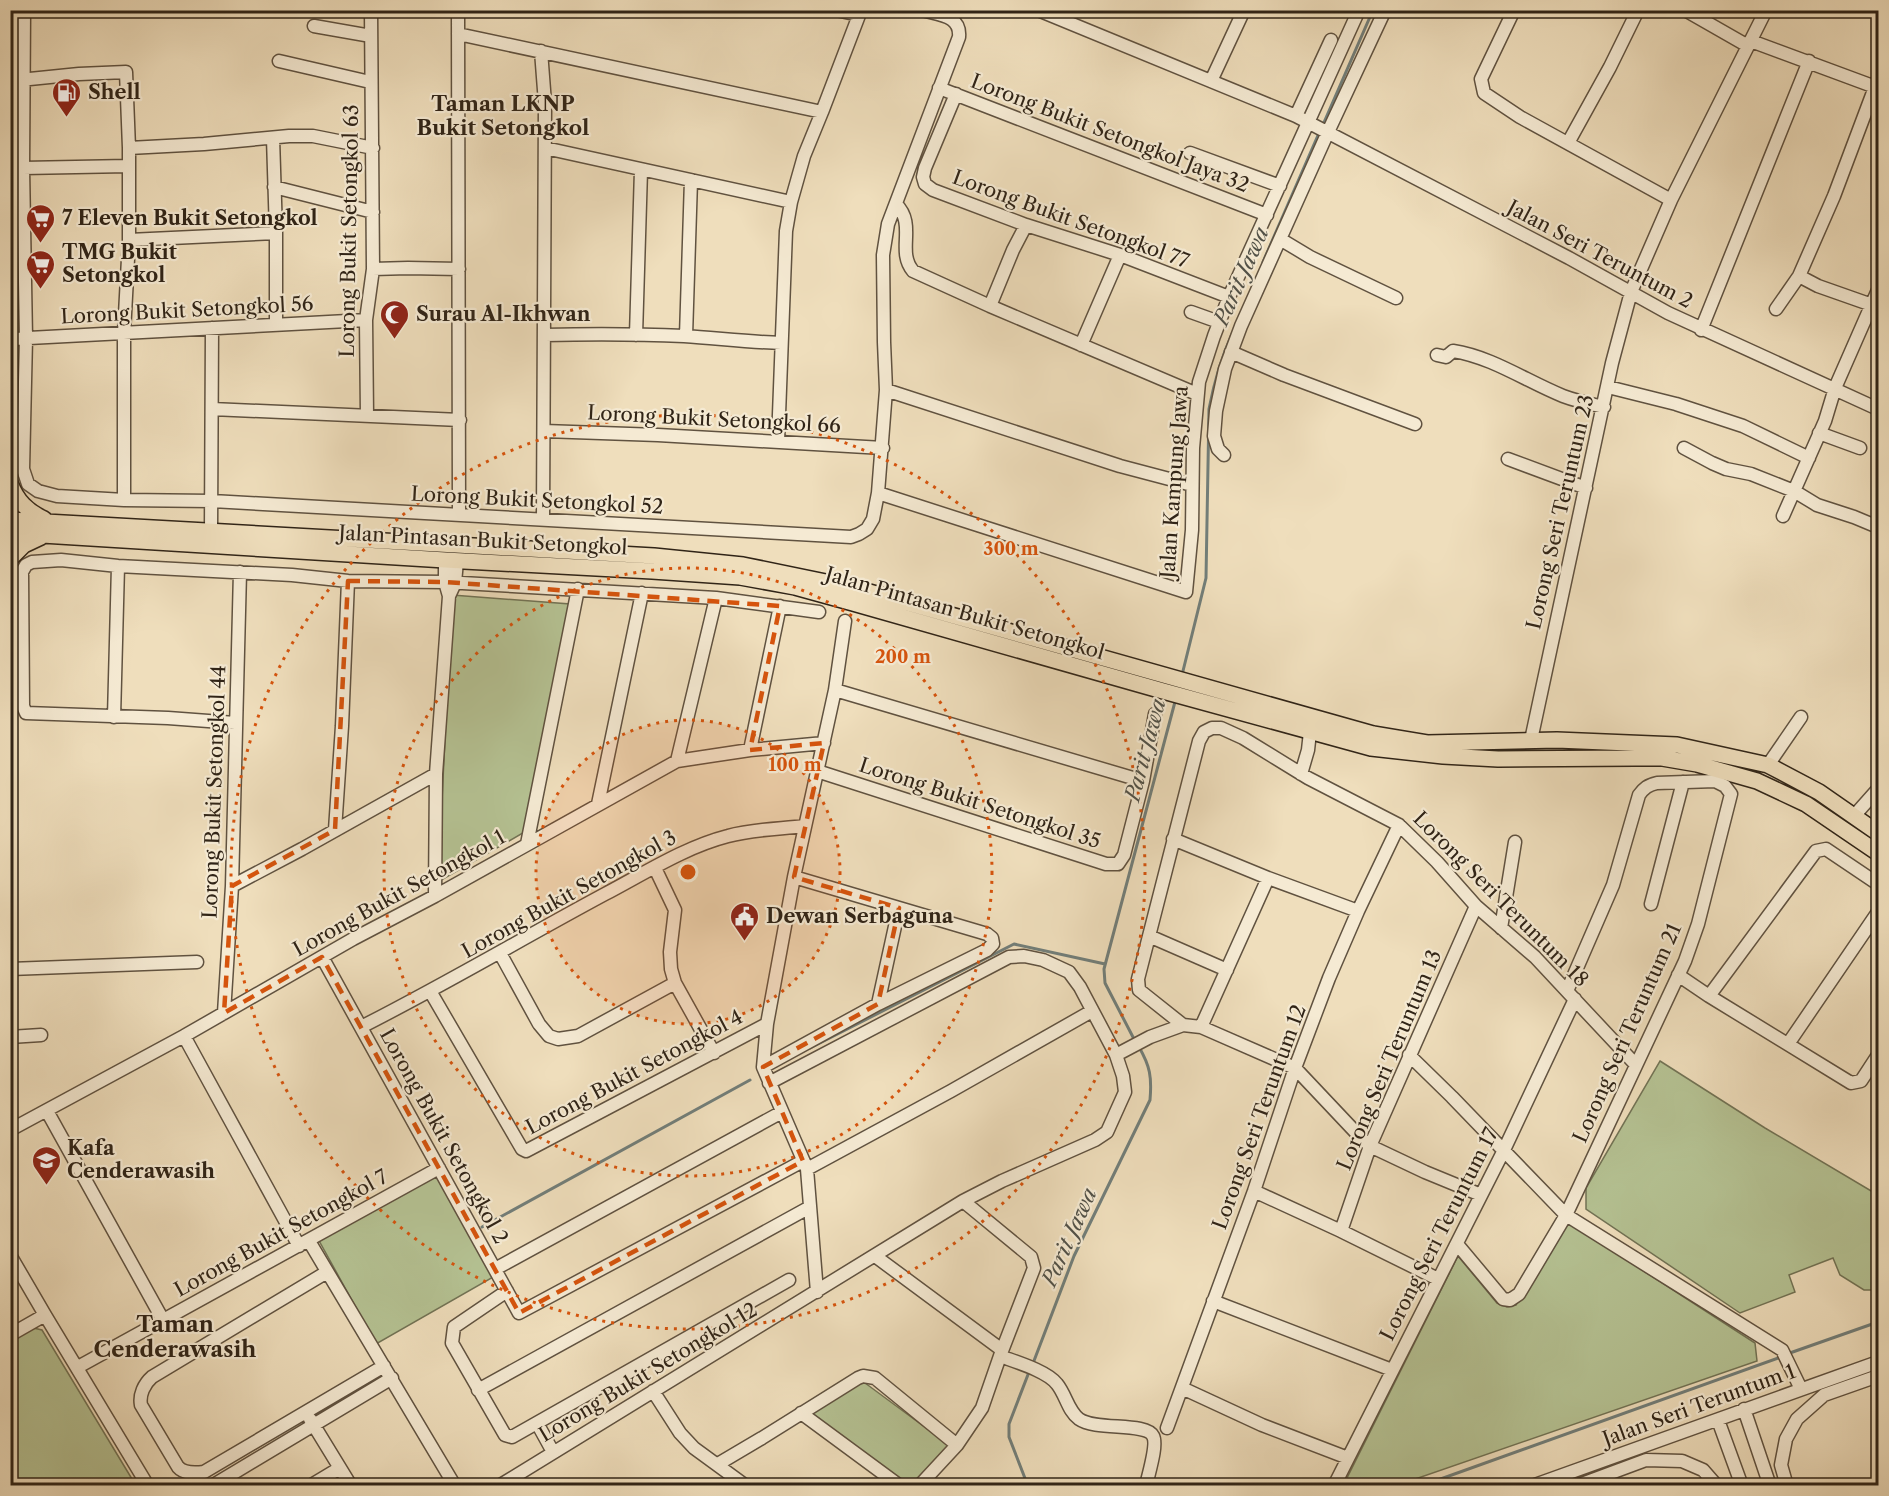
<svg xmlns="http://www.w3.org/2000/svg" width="1889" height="1496" font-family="'Libre Caslon Text',serif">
<rect width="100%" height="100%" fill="#efdebc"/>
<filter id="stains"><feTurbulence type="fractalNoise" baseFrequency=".00333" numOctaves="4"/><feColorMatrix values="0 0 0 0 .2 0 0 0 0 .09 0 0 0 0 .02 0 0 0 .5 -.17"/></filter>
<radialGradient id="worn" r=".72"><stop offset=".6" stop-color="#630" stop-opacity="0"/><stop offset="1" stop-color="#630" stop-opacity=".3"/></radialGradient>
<!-- green -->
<path fill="#b5c293" stroke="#727355" stroke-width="1.5" d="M452 595 570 604 528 830 438 882Z
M1660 1061 1765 1128 1878 1195V1290H1864L1840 1275 1833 1258 1789 1275 1795 1292 1740 1313 1586 1209V1188Z
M437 1172 495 1276 376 1344 317 1237Z
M1563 1224H1571L1755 1343 1757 1361 1398 1485 1343 1486 1458 1256 1497 1303 1507 1307 1516 1305Z
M29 1327 42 1330 135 1484 133 1486 11 1485 10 1338Z
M861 1380 949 1445 914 1485H900L804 1412Z"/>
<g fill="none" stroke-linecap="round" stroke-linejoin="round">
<!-- stream -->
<path stroke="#727e79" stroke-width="3" d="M1322 127 1373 10
M1263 262 1319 133
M1182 675 1206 578 1209 409C1214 383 1221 358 1232 334
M1135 1041 1105 983 1104 969 1176 698
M810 1048 1014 944 1105 964
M482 1227 750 1080
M1787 1354 1878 1322
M1032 1366 1074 1256 1150 1100C1152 1077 1150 1066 1139 1047
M1028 1486 1009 1437V1424L1029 1372
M1421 1486 1781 1357"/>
<defs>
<path id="minor" d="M24 10 23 168 26 338 23 469 28 484 38 491 57 496 124 500 212 501 851 537 859 534 867 529 873 519 878 493 886 390 884 342 883 255 888 224 959 37C961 15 939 15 922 10
M458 10 459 515
M836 10 859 15
M1038 10 1296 116 1569 258 1668 313 1878 409
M1514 10 1481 79 1484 93 1520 117 1671 200
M1685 10 1748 46
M314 26 371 36
M458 34 822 112
M1751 41 1878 88
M541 51 545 103 543 519
M279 61 370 82
M10 81 79 74 126 72 129 148V240L124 333V500
M1211 81 1244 10
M939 88 1267 215
M956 94 925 168 923 177 925 184 933 190 1026 225 1120 255 1229 297
M1296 116 1331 40
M273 138 276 233V325
M1568 143 1610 67 1638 10
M129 148 204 144 289 136H313L373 148
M545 148 791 202
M1190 153 1280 186
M23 168 128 166
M274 187 373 212
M896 204C917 225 896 251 913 271L990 306 1197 394
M1280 239 1310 257 1396 298
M129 240 276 233
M373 269 408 268 459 269
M1872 305 1818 286 1799 276 1834 196 1878 79
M990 306 1013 250 1026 225
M1776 309 1799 276
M1191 312 1219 322
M1701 330 1809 61
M545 335C591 334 637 334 684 336 716 338 748 342 781 343
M636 335 641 170
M686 336 691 180
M10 339 366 320
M1081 345 1120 255
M1231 352 1284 375 1415 424
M1437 355 1446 357 1453 351C1492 357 1526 381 1563 396 1576 401 1590 404 1604 407
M1608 387 1676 404 1743 426 1809 458
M886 390 1120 466 1192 485
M212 409 460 420
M367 416 366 320 373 269 371 10
M544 431 658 435 883 448
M1819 433 1860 448
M778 441 786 231 791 202 804 156 822 112 861 10
M1684 448 1712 463 1726 469 1751 474 1794 491 1817 505 1854 517 1878 527
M1224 455 1218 449 1214 436 1216 411 1225 369 1241 326 1328 132 1385 10
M1508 459 1586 488
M878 493 1186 592 1192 530 1193 448 1199 382 1214 336 1229 297 1359 10
M1783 516 1825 421 1835 388 1878 290
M211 531 212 328
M445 560V582L449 596 455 583 457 561
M835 690 1143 781
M114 717 118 566
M235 723 168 718 26 713 23 706 22 572 26 565 32 562 61 560 118 566 292 575 348 581 445 582 716 598 819 612
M1531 740 1612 363 1631 292 1671 200 1766 10
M750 750 780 606
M677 761 716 598
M1768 765 1801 717
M817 771 1106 864H1118L1124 855 1143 781 1155 714
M1301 774 1308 750 1310 732
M598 804 642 593
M1854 816 1878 789
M335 830 342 726 348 581
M1173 839 1268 878 1358 911
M527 844 578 589
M655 868 675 910 670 952 671 969 675 983 714 1053
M232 886 302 849 436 774
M435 896 436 774 449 596
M1651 904 1683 782
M1501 928 1515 842
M1149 936 1227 970
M500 953 539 1024 549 1036 558 1039 578 1036 675 983
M322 957 519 1313 803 1161
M10 969 197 962
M1678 975 1709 996 1851 1083 1861 1081 1878 1055
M430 991 522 1149 526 1151 767 1024
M1709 996 1816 851 1826 849 1878 884
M878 1004 899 908
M224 1013 232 886 240 572
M1183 1025 1139 990 1138 979 1199 741 1204 732 1212 728H1221L1243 738 1308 778 1399 825 1437 862 1476 906 1535 957 1636 1065
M361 1027C444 985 523 938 605 894 645 873 685 847 728 836 753 829 780 829 805 826
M1201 1027 1268 878
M184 1036 299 1246
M10 1037 41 1035
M1788 1044 1878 912
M1116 1055 1150 1037 1183 1025 1201 1027 1295 1068 1362 1139 1370 1146 1425 1172 1481 1195
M1409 1055 1452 1097 1566 1215 1782 1350 1801 1389
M763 1067 878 1004 987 950 993 944 992 938 987 934 794 877
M47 1111 163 1320
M10 1130 184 1036 353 939 435 896 677 761 750 750 824 743
M807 1169 951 1091 1092 1011
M1254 1191 1341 1231 1438 1279
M1341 1231 1370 1146 1476 906
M309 1241 455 1486
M1457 1244 1503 1299 1510 1300 1519 1294 1566 1215 1685 961 1698 924 1731 794 1725 786 1715 781 1657 783C1648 785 1644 788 1639 795L1613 885 1567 991
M10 1255 45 1315 148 1486
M875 1256 1002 1350
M495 1269 782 1112
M327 1272 152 1377C144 1384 139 1395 141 1405L178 1467C184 1474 195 1473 204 1472L384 1366
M507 1291 454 1327 452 1343 505 1435 512 1437 789 1280
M817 1292 807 1169 763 1067 767 1024 794 877 835 690 845 621
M1213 1301 1392 1370
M10 1335 45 1315
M1000 1356C1016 1362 1047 1371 1057 1384 1066 1395 1068 1411 1079 1419 1096 1431 1146 1422 1153 1436 1158 1445 1148 1475 1146 1486
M78 1367 439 1168
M1182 1388 1262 1425 1348 1458
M478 1390 810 1207
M653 1391 680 1433 694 1448 746 1486
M1744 1409 1770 1486
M801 1413 900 1486
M310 1419 351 1486
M1718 1420 1742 1486
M537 1423 553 1452
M1167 1428 1254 1191 1295 1068 1329 978 1358 911 1399 825
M718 1464 762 1438 858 1378 863 1376 875 1378 957 1445
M212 1486 392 1378
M310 1486 340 1468
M499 1486 963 1201 1002 1181 1095 1140 1107 1132 1125 1092 1123 1076 1116 1055 1080 987 1069 972 1043 960 1024 956 1009 957 769 1083
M919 1486 957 1445 982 1408 1000 1356 1034 1268 1031 1257 963 1201
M1334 1486 1504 1150 1575 999
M1532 1486 1878 1362
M1576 1486 1646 1460 1682 1461 1703 1470 1717 1486
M1787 1486 1781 1465 1786 1439 1797 1419 1824 1395 1878 1376"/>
<path id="major" d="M10 483C17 501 27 511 44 519
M10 520 654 556 743 565 855 588 1373 734 1427 743 1557 740 1677 745 1768 765 1819 792 1878 833
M10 533 445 560 652 571 740 577 795 587 853 603 1163 691 1371 748 1443 756 1498 759 1635 758H1662L1697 764 1757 781 1806 804 1878 853
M10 559 24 545 41 537"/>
</defs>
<!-- minor casing -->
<use href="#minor" stroke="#605240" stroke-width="15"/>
<!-- major casing -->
<use href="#major" stroke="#302417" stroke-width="18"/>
<!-- minor -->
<use href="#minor" stroke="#f5ead3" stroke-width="12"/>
<!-- major -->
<use href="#major" stroke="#efdebc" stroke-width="15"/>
</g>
<!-- marked area -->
<path fill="none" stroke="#d6540d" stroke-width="4.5" stroke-dasharray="12 8" stroke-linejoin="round" d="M348 581 445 582 780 606 750 750 824 743 794 877 899 908 878 1004 763 1067 803 1161 519 1313 322 957 224 1013 232 886 335 830Z"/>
<!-- distance rings -->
<circle cx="688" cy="872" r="152" fill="#d6540d" fill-opacity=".12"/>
<g fill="none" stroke="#d6540d" stroke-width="3" stroke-dasharray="3 6">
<circle cx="688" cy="872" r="152"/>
<circle cx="688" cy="872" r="304"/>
<circle cx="688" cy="872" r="457"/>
</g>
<!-- icons -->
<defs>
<symbol id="fuel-pin" viewBox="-11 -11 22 30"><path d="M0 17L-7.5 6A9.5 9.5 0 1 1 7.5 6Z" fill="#8f2418" stroke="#f5ead3"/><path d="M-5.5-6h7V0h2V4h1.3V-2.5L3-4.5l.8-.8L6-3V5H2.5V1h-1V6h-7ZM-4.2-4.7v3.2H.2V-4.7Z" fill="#fff"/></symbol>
<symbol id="supermarket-pin" viewBox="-11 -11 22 30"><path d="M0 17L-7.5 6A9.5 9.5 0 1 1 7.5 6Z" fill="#8f2418" stroke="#f5ead3"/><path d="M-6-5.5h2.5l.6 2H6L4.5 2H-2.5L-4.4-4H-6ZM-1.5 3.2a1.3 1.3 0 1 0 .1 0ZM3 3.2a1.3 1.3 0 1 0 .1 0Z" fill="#fff"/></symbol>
<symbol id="mosque-pin" viewBox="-11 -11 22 30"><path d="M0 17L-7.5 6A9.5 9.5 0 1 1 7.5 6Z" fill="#8f2418" stroke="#f5ead3"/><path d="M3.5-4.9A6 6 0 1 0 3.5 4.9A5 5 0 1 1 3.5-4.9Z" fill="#fff"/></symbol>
<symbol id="civic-pin" viewBox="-11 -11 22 30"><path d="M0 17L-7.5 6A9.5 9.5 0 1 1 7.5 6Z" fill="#8f2418" stroke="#f5ead3"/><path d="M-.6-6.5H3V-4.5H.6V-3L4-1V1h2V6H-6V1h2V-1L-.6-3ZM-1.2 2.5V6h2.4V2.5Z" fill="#fff"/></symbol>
<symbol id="school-pin" viewBox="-11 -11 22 30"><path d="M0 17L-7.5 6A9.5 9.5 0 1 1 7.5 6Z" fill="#8f2418" stroke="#f5ead3"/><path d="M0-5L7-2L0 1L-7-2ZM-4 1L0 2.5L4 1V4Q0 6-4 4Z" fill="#fff"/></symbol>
</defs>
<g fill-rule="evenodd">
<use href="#fuel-pin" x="50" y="76" width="33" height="45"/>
<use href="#supermarket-pin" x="24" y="202" width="33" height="45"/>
<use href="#supermarket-pin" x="24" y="248" width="33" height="45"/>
<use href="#mosque-pin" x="378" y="298" width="33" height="45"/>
<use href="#civic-pin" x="728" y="900" width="33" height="45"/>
<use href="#school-pin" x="30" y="1144" width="33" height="45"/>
</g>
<g text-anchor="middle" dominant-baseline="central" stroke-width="4.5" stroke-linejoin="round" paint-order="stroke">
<!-- poi labels -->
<g font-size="20" font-weight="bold" fill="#302417" stroke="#f5ead3" text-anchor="start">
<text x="88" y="92">Shell</text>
<text x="62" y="218">7 Eleven Bukit Setongkol</text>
<text x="62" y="252">TMG Bukit<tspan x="62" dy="23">Setongkol</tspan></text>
<text x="416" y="314">Surau Al-Ikhwan</text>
<text x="766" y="916">Dewan Serbaguna</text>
<text x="67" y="1148">Kafa<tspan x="67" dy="23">Cenderawasih</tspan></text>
</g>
<!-- street labels -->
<g font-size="20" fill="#302417" stroke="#f5ead3">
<text transform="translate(1110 133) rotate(21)">Lorong Bukit Setongkol Jaya 32</text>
<text transform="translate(1071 219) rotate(20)">Lorong Bukit Setongkol 77</text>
<text transform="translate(349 231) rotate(-89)">Lorong Bukit Setongkol 63</text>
<text transform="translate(1600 254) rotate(28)">Jalan Seri Teruntum 2</text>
<text transform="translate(187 310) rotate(-3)">Lorong Bukit Setongkol 56</text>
<text transform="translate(714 419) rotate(3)">Lorong Bukit Setongkol 66</text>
<text transform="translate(1174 482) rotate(-86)">Jalan Kampung Jawa</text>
<text transform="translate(537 500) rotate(3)">Lorong Bukit Setongkol 52</text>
<text transform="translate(1560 512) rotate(-77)">Lorong Seri Teruntum 23</text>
<text transform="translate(483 540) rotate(3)">Jalan Pintasan Bukit Setongkol</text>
<text transform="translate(965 613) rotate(16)">Jalan Pintasan Bukit Setongkol</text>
<text transform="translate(214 792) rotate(-88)">Lorong Bukit Setongkol 44</text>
<text transform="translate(980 803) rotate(18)">Lorong Bukit Setongkol 35</text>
<text transform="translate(399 893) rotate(-29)">Lorong Bukit Setongkol 1</text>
<text transform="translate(569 894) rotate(-29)">Lorong Bukit Setongkol 3</text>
<text transform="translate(1501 899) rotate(45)">Lorong Seri Teruntum 18</text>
<text transform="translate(1627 1033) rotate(-66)">Lorong Seri Teruntum 21</text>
<text transform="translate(1389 1060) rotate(-67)">Lorong Seri Teruntum 13</text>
<text transform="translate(634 1072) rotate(-28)">Lorong Bukit Setongkol 4</text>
<text transform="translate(1259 1117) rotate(-70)">Lorong Seri Teruntum 12</text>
<text transform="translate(444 1136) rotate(61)">Lorong Bukit Setongkol 2</text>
<text transform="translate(281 1233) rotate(-29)">Lorong Bukit Setongkol 7</text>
<text transform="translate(1439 1234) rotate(-63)">Lorong Seri Teruntum 17</text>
<text transform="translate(648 1372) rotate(-31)">Lorong Bukit Setongkol 12</text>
<text transform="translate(1699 1405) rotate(-20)">Jalan Seri Teruntum 1</text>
</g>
<!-- neighbourhood labels -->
<g font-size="21" font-weight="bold" fill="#302417" stroke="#f5ead3">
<text x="503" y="103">Taman LKNP<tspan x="503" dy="24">Bukit Setongkol</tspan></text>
</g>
<!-- water labels -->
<g font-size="21" font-style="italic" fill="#515148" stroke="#f5ead3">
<text transform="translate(1241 276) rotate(-66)">Parit Jawa</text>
<text transform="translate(1145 750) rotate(-75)">Parit Jawa</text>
<text transform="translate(1069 1237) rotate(-66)">Parit Jawa</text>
</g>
<!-- quarter labels -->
<g font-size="22" font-weight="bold" fill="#302417" stroke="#f5ead3">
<text x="175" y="1324">Taman<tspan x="175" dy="25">Cenderawasih</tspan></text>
</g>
</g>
<circle cx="688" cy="872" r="9" fill="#d6540d" stroke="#f5ead3" stroke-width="3"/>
<g font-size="18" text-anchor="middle" font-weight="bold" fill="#d6540d" stroke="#f5ead3" stroke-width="4.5" stroke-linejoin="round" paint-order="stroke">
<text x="1011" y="555">300 m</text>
<text x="903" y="663">200 m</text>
<text x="795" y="771">100 m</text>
</g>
<!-- margin -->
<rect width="1889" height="1496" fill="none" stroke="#efdebc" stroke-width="36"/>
<rect x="12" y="12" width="1865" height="1472" fill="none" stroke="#302417" stroke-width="3"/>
<rect x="18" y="18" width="1853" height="1460" fill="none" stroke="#302417" stroke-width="1.5"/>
<rect width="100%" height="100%" filter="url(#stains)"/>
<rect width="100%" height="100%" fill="url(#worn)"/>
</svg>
